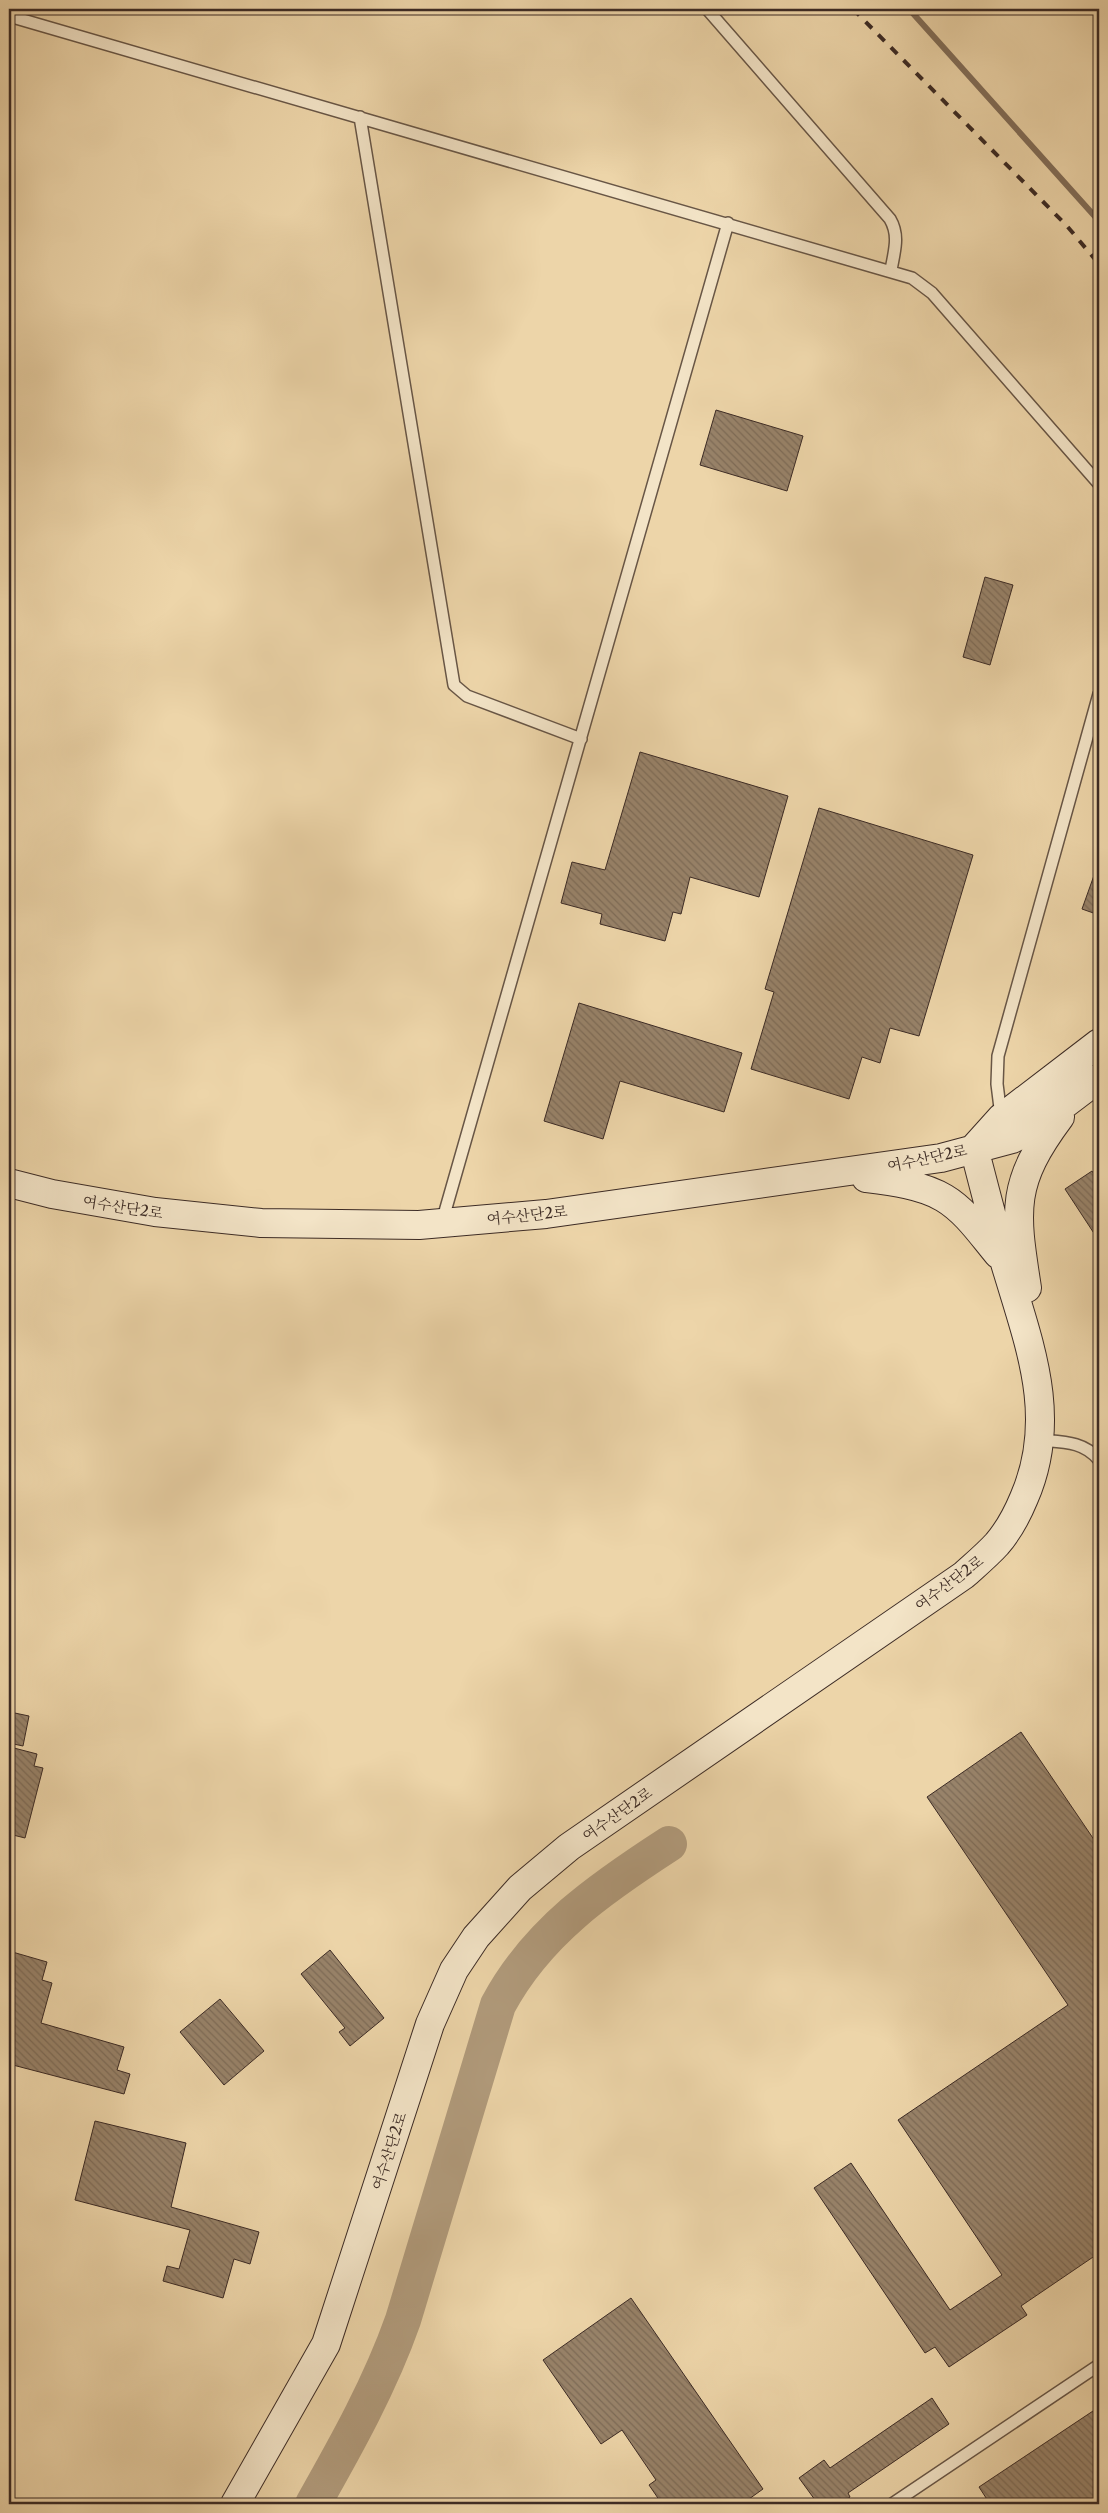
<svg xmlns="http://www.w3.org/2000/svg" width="1108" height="2513" font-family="'Libre Caslon Text','Noto Serif KR',serif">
<defs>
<pattern id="building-back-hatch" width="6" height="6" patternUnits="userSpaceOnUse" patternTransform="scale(1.25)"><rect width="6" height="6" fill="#98836a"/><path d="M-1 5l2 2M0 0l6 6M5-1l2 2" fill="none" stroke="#7d6b57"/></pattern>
</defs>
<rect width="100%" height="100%" fill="#edd5a9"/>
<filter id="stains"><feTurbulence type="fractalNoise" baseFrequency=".004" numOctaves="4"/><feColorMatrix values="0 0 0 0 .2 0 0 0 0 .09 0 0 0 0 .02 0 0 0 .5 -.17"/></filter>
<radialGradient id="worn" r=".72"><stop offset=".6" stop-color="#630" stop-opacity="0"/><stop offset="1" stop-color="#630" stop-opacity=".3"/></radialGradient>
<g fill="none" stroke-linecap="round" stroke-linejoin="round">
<!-- stream -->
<path stroke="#826e59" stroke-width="6" d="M909 9 1099 221"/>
<!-- river -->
<path stroke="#b19b7c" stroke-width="36" d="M313 2504C347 2444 380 2385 403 2320L498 2005C537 1932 601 1888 669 1844"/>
</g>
<!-- building -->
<path fill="url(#building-back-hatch)" stroke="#3c2b25" d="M716 410 803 436 787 491 700 465Z
M985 577 1013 585 990 665 963 657Z
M640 752 788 796 759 897 690 877 681 914 673 912 665 941 600 924 602 914 561 903 572 862 605 870Z
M819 808 973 855 919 1036 890 1028 880 1063 862 1057 849 1099 751 1069 774 992 765 989Z
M1097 867H1099V915L1082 909Z
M579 1003 742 1053 724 1112 620 1081 603 1139 544 1121Z
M1092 1171 1099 1182V1241L1065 1189Z
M10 1712 29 1716 23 1746 9 1743Z
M1021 1732 1099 1847V2253L1021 2306 1027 2315 949 2367 935 2347 925 2353 814 2188 851 2163 950 2310 1002 2275 898 2120 1068 2005 927 1797Z
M14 1748 37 1754 34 1766 43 1768 25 1838 9 1834V1769Z
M330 1950 384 2018 350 2046 339 2032 345 2028 301 1974Z
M9 1951 47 1962 42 1980 52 1983 41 2023 124 2047 117 2070 130 2074 124 2094 9 2064Z
M220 1999 264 2051 224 2085 180 2032Z
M95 2121 186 2143 171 2207 259 2232 250 2264 234 2259 223 2298 163 2281 167 2266 179 2269 190 2230 75 2200Z
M631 2298 763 2489 742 2504H662L649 2485 656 2480 622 2430 601 2444 543 2360Z
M932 2398 949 2424 848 2493 850 2497 840 2504H818L799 2478 824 2460 830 2468Z
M1099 2407V2504H990L979 2487Z"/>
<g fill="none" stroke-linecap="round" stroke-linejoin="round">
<defs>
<path id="lane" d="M707 9 890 219C900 236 894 252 891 270
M9 16 912 278 932 293 1099 484
M360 117 454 685 467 696 581 739
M1001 1116 997 1084 998 1056 1099 694
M442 1222 728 223
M1040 1440C1062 1442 1084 1441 1099 1460
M892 2504 1099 2365"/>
<path id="secondary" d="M974 1148 1001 1118 1099 1043
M866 1178C890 1181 923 1185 944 1198 966 1211 982 1235 998 1254
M9 1183 52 1194 155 1212 261 1223 419 1225 546 1214 941 1158 1012 1139 1033 1128 1099 1078
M1027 1288C1015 1210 1010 1184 1060 1117
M235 2504 326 2344 430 2024 454 1970 476 1937 520 1888 569 1847 964 1575C975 1565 987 1555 997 1544 1009 1530 1017 1515 1024 1498 1058 1420 1031 1349 1008 1273 995 1231 985 1190 974 1148"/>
</defs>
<!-- lane casing -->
<use href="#lane" stroke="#685646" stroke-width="14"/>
<!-- secondary casing -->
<use href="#secondary" stroke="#3c2b25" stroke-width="30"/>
<!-- lane -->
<use href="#lane" stroke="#f3e4c7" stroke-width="11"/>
<!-- secondary -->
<use href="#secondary" stroke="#f3e4c7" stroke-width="28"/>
<!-- rail -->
<path stroke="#3c2b25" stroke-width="4" stroke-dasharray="9 9" stroke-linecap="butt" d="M853 9 1067 226 1099 264"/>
</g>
<g text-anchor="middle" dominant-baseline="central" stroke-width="4" stroke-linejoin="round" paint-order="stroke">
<!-- street labels -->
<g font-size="15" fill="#3c2b25" stroke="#f3e4c7">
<text transform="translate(927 1158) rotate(-12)">여수산단2로</text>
<text transform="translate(123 1207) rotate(9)">여수산단2로</text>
<text transform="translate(527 1215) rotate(-6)">여수산단2로</text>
<text transform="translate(949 1583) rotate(-37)">여수산단2로</text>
<text transform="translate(617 1814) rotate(-35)">여수산단2로</text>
<text transform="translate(389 2151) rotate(-72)">여수산단2로</text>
</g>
</g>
<!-- margin -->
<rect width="1108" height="2513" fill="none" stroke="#edd5a9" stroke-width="30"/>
<rect x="10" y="10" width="1088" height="2493" fill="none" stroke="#3c2b25" stroke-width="2.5"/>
<rect x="15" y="15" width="1078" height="2483" fill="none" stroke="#3c2b25"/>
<rect width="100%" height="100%" filter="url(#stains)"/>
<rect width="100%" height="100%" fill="url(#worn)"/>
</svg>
